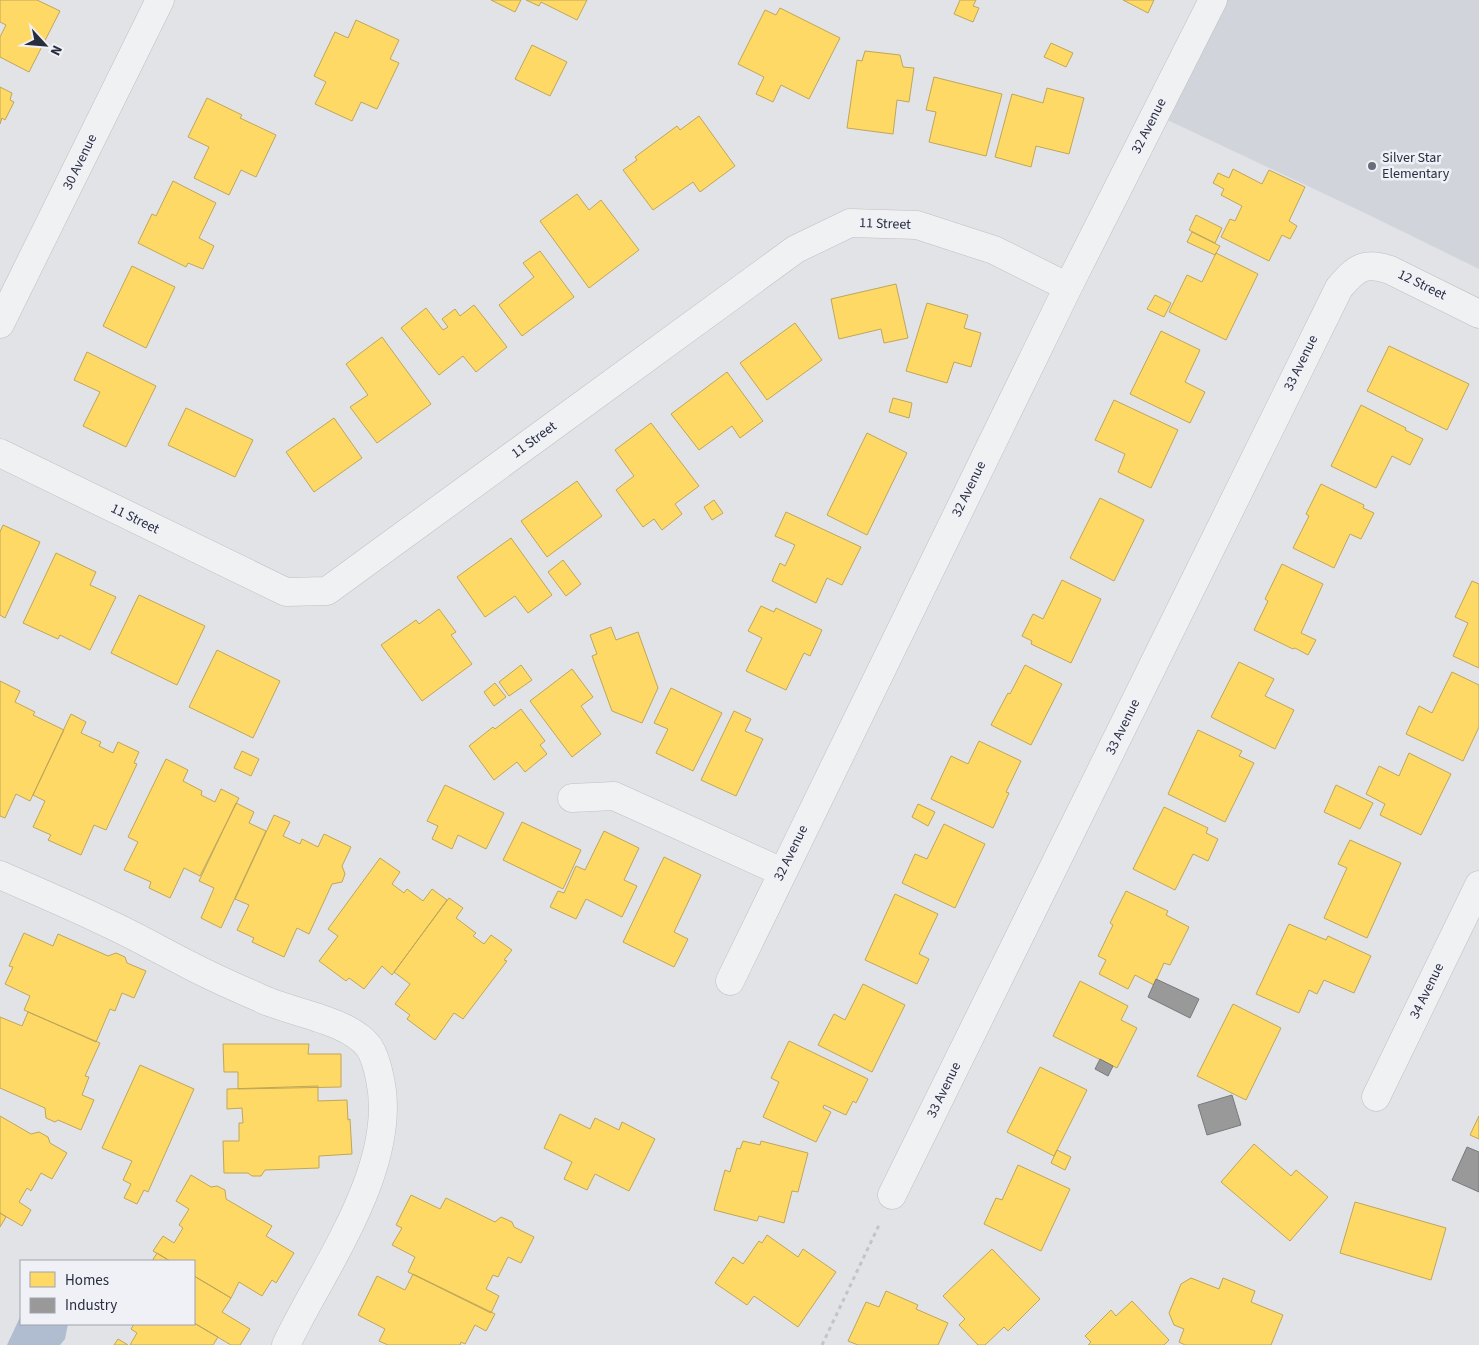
<svg xmlns="http://www.w3.org/2000/svg" width="1479" height="1345" font-family="'Source Sans 3',sans-serif">
<rect width="100%" height="100%" fill="#e1e3e6"/>
<!-- built -->
<path fill="#d1d4db" d="M1216 0H1479V269L1369 215 1161 117Z"/>
<!-- water -->
<path fill="#b0bcd0" d="M21 1315V1324H68L65 1339 60 1345H7Z"/>
<!-- homes -->
<path fill="#ffd966" stroke="#bfa65a" d="M0 0H37L60 11 29 72 0 57V37L6 25 0 22Z
M491 0H521L515 12Z
M526 0H587L577 20 541 2 539 6Z
M960 0H976L973 6 979 8 973 22 954 14Z
M1123 0H1154L1148 13Z
M780 8 840 38 809 99 781 85 773 102 756 94 764 77 738 64 765 10 776 15Z
M356 20 399 40 390 59 399 63 377 109 361 102 352 121 315 104 326 82 314 76 335 32 348 38Z
M1051 43 1073 53 1066 67 1044 57Z
M532 45 567 62 550 96 515 79Z
M865 51 900 55 903 67 914 68 909 102 897 100 893 134 847 128 857 60 862 61Z
M934 77 1002 94 986 156 929 142 936 112 926 110Z
M0 87 12 93 10 100 14 102 5 120 2 118 0 124Z
M1047 88 1084 98 1069 154 1036 146 1031 167 995 157 1012 94 1043 103Z
M207 98 242 115 240 118 276 135 256 177 241 170 229 195 194 178 209 147 188 137Z
M699 116 735 166 700 192 693 182 653 210 623 170 637 160 635 157 677 126 680 130Z
M1233 169 1262 184 1269 170 1305 187 1289 221 1297 226 1290 239 1282 235 1269 261 1221 237 1230 219 1235 221 1242 206 1221 195 1224 189 1213 183 1218 173 1229 178Z
M173 181 216 203 199 238 214 246 203 269 188 263 186 267 138 243 152 214 156 216Z
M577 194 589 210 601 200 639 250 589 288 540 221Z
M1196 215 1222 228 1215 243 1189 230Z
M1192 232 1220 246 1215 255 1187 242Z
M540 251 574 297 522 336 499 305 534 277 523 263Z
M1216 253 1258 274 1226 340 1169 312 1187 275 1202 282Z
M132 266 175 287 146 348 103 326Z
M896 284 908 338 884 343 881 329 839 339 831 299Z
M1155 295 1171 303 1164 317 1147 309Z
M927 303 968 315 964 328 981 333 971 367 954 362 947 383 906 371Z
M474 305 507 347 476 372 463 356 439 375 401 328 426 308 443 330 448 327 442 319 455 309 460 316Z
M795 323 822 360 767 400 740 363Z
M1161 331 1200 350 1185 382 1205 392 1190 423 1130 394Z
M382 337 431 404 377 443 350 407 368 395 346 364Z
M1389 346 1469 384 1447 430 1367 391Z
M87 352 156 386 126 447 83 426 100 392 74 380Z
M727 372 763 421 740 438 732 426 699 450 671 414Z
M893 398 912 403 909 418 889 412Z
M1114 400 1178 430 1151 488 1118 472 1125 454 1095 440Z
M1361 405 1406 428 1405 430 1423 439 1410 465 1392 456 1376 488 1331 466Z
M186 408 253 440 235 477 168 445Z
M334 418 362 458 314 492 286 452Z
M651 423 699 486 675 504 682 514 662 530 654 519 643 527 616 490 634 476 615 450Z
M867 433 907 453 867 535 827 515Z
M577 481 602 516 547 557 521 521Z
M1321 484 1364 505 1363 508 1374 513 1361 539 1350 534 1334 568 1293 548 1309 516 1306 514Z
M1100 498 1144 520 1114 581 1070 558Z
M714 500 723 513 712 520 704 507Z
M786 512 861 547 842 585 827 578 816 603 772 581 780 563 785 566 795 545 775 536Z
M3 525 40 542 5 618 0 615V532Z
M511 538 552 595 528 613 515 596 485 617 457 577Z
M56 553 96 572 90 585 116 597 90 650 60 635 58 639 23 623Z
M563 560 581 584 566 596 548 572Z
M1282 564 1323 584 1301 633 1316 640 1308 655 1295 648 1293 649 1254 630 1268 601 1265 599Z
M1062 580 1101 599 1071 663 1031 644 1032 641 1022 636 1033 614 1043 619Z
M1472 581 1479 584V668L1453 656 1468 623 1455 617Z
M139 595 205 626 177 685 111 653Z
M761 606 774 612 776 608 822 630 810 656 804 653 786 690 746 671 762 638 748 631Z
M439 609 456 632 451 635 472 664 422 701 381 645 416 620 419 624Z
M611 627 616 640 638 632 658 688 642 723 612 711 592 656 597 654 590 635Z
M217 650 280 681 253 738 189 707Z
M1239 662 1274 679 1265 696 1294 710 1275 749 1211 717Z
M521 665 532 680 509 696 499 682Z
M1025 665 1062 684 1031 745 991 725 1008 693 1010 694Z
M572 669 593 697 581 706 601 734 572 757 530 701Z
M1452 672 1479 685V727L1463 761 1406 734 1419 706 1432 713Z
M0 681 20 691 15 702 35 712 33 715 64 730 30 801 16 794 5 818 0 816Z
M495 683 506 697 494 706 484 692Z
M671 688 722 713 693 771 656 753 668 729 654 723Z
M521 709 545 741 540 745 547 754 525 772 517 762 494 780 469 746 493 727 495 729Z
M734 711 751 719 745 731 763 739 736 796 701 780Z
M71 714 86 722 81 733 101 742 99 746 113 753 118 742 139 752 134 763 137 764 106 830 94 825 81 855 48 840 51 835 33 827 45 801 33 795Z
M1198 730 1242 751 1239 756 1254 763 1225 822 1168 794Z
M979 741 1021 761 1006 792 1009 793 993 828 931 799 951 756 968 764Z
M242 751 259 759 251 776 234 768Z
M1409 753 1451 774 1421 835 1380 815 1385 804 1366 794 1379 766 1399 776Z
M166 759 188 770 183 781 202 791 201 795 215 802 221 789 239 798 200 876 184 868 170 898 149 888 151 882 124 870 138 842 128 837Z
M445 785 504 813 486 849 458 835 452 849 432 839 438 826 427 821Z
M1336 785 1373 803 1360 829 1324 812Z
M236 803 254 812 249 823 266 831 221 928 201 918 214 888 199 881Z
M918 804 935 812 928 826 912 817Z
M1164 807 1208 828 1206 833 1218 839 1208 861 1193 854 1175 890 1133 869Z
M274 815 290 822 283 836 300 844 302 839 318 847 324 834 351 847 342 866 345 874 342 882 332 884 309 934 297 928 284 957 252 942 254 938 237 930 249 905 235 899Z
M522 822 581 850 563 889 503 860Z
M944 824 985 844 955 908 902 883 915 854 927 859Z
M604 831 639 848 624 880 637 886 622 917 586 899 576 919 550 907 558 891 564 893 576 866 585 870Z
M1350 840 1401 863 1367 938 1324 918 1347 868 1338 864Z
M664 857 701 875 674 932 688 939 674 967 623 942Z
M380 858 400 872 392 884 404 893 407 889 423 901 432 889 447 900 392 975 382 966 364 989 349 978 346 981 319 961 338 936 328 929Z
M1126 891 1168 911 1166 915 1189 927 1170 965 1164 963 1154 985 1135 975 1128 989 1099 974 1106 960 1098 956 1113 925 1110 923Z
M895 894 938 914 919 954 929 959 917 984 865 960Z
M449 898 463 908 456 918 476 933 473 936 484 944 491 935 512 950 504 960 507 961 463 1019 454 1013 435 1040 407 1019 410 1015 395 1004 410 984 394 972Z
M1289 924 1326 940 1328 936 1371 956 1354 993 1324 980 1317 994 1309 990 1299 1013 1256 994Z
M24 933 53 946 58 934 108 956 116 953 125 957 127 963 146 971 134 998 122 993 115 1011 110 1009 96 1042 24 1010 30 996 5 984 13 967 9 966Z
M1080 981 1128 1006 1121 1020 1137 1028 1117 1068 1053 1036Z
M863 984 905 1005 872 1072 818 1045 834 1014 845 1020Z
M1233 1004 1281 1028 1246 1100 1197 1076Z
M28 1012 100 1043 85 1076 89 1077 82 1095 94 1100 81 1130 58 1120 55 1122 46 1118 45 1108 0 1088V1017L22 1026Z
M789 1041 868 1079 856 1103 853 1101 846 1115 824 1105 823 1108 831 1112 816 1142 763 1117 779 1082 771 1078Z
M223 1044H309L308 1054H341V1087L238 1089V1072H224Z
M140 1065 194 1089 148 1192 144 1190 137 1204 124 1198 131 1184 123 1180 132 1161 102 1148Z
M1040 1067 1087 1090 1054 1156 1007 1132Z
M318 1086V1101L347 1100 348 1120 350 1119 352 1154 319 1156V1168L265 1170 261 1176H252L248 1173H224L223 1141H239V1123H243L242 1108 227 1109V1089Z
M560 1114 590 1129 595 1118 619 1130 622 1122 655 1139 629 1191 595 1174 587 1190 564 1179 572 1162 544 1148Z
M0 1116 31 1134 39 1132 48 1137 50 1143 67 1153 52 1179 41 1173 31 1191 27 1188 19 1202 31 1210 22 1226 0 1213Z
M1479 1116V1139L1470 1135Z
M743 1141 760 1145 761 1141 808 1153 798 1192 792 1191 784 1223 759 1216 757 1221 714 1210 725 1170 730 1172 737 1148 740 1149Z
M1254 1144 1291 1176 1296 1170 1328 1197 1290 1241 1221 1182Z
M1057 1150 1071 1157 1065 1170 1051 1163Z
M1018 1165 1070 1189 1041 1251 984 1224 996 1198 1002 1200Z
M191 1175 211 1187 217 1186 225 1190 226 1199 272 1226 266 1236 294 1253 276 1283 272 1280 262 1296 239 1282 231 1298 194 1276V1261H170L153 1251 163 1236 174 1243 183 1228 179 1225 189 1209 176 1201Z
M411 1195 440 1209 446 1198 495 1222 501 1217 512 1222 514 1227 534 1237 521 1263 508 1257 498 1277 493 1275 486 1289 499 1296 491 1313 408 1272 415 1257 392 1245 402 1228 396 1225Z
M1355 1202 1446 1228 1431 1280 1340 1253Z
M0 1213 6 1217 0 1227Z
M767 1235 798 1257 803 1249 836 1272 798 1327 754 1296 747 1305 715 1283 733 1257 743 1264 759 1241 762 1243Z
M992 1249 1040 1299 1008 1331 1004 1327 985 1345H978L959 1325 965 1319 943 1296Z
M157 1253 170 1261H152Z
M413 1274 495 1314 486 1331 475 1325 465 1344 461 1342 460 1345H388L379 1341 385 1329 358 1315 377 1276 405 1290Z
M194 1276 231 1298 222 1312 250 1329 240 1345H231L194 1323Z
M1191 1278 1219 1289 1223 1278 1255 1291 1251 1302 1283 1315 1271 1345H1185L1179 1342 1184 1329 1174 1325 1169 1313 1181 1284Z
M886 1291 918 1305 916 1309 948 1323 938 1345H858L848 1341 866 1302 879 1307Z
M1132 1301 1169 1340 1164 1345H1088L1091 1342 1085 1336 1111 1310 1116 1316Z
M194 1323 218 1337 213 1345H130L137 1333 131 1329 134 1324Z
M118 1339 128 1345H114Z"/>
<!-- industry -->
<path fill="#999" stroke="#77797e" d="M1156 979 1199 999 1190 1018 1148 997Z
M1100 1059 1113 1066 1108 1076 1095 1069Z
M1232 1095 1241 1125 1207 1135 1198 1105Z
M1467 1147 1479 1152V1192L1452 1180Z"/>
<g fill="none" stroke-linecap="round" stroke-linejoin="round">
<defs>
<path id="minor" d="M0 324 160 0
M0 453 286 592 327 591 796 249 850 223 917 225 994 250 1068 287
M572 798 614 796 782 872
M0 875C36 891 72 906 107 923 136 936 163 952 191 966 214 978 237 988 260 998 290 1013 348 1019 369 1047 375 1056 378 1069 380 1079 399 1167 322 1269 286 1345
M730 981 1068 287 1213 0
M1376 1097 1479 885
M892 1195 1339 288C1356 268 1364 261 1390 270L1479 314"/>
</defs>
<!-- minor casing -->
<use href="#minor" stroke="#bec0c3" stroke-width="29"/>
<!-- path -->
<path stroke="#c3c4c9" stroke-width="3" stroke-dasharray="4 4" stroke-linecap="butt" d="M822 1345 880 1223"/>
<!-- minor -->
<use href="#minor" stroke="#f0f1f3" stroke-width="28"/>
</g>
<!-- markers -->
<circle fill="#696d79" stroke="#eff1f6" stroke-width="2" cx="1372" cy="166" r="5"/>
<g text-anchor="middle" dominant-baseline="central" stroke-width="5" stroke-linejoin="round" paint-order="stroke">
<!-- street labels -->
<g font-size="14" fill="#292e3f" stroke="#eff1f6">
<text transform="translate(1149 126) rotate(-63)">32 Avenue</text>
<text transform="translate(80 162) rotate(-64)">30 Avenue</text>
<text transform="translate(885 224) rotate(2)">11 Street</text>
<text transform="translate(1422 285) rotate(26)">12 Street</text>
<text transform="translate(1301 363) rotate(-64)">33 Avenue</text>
<text transform="translate(534 440) rotate(-36)">11 Street</text>
<text transform="translate(969 489) rotate(-64)">32 Avenue</text>
<text transform="translate(135 519) rotate(26)">11 Street</text>
<text transform="translate(1123 727) rotate(-64)">33 Avenue</text>
<text transform="translate(791 853) rotate(-64)">32 Avenue</text>
<text transform="translate(1427 991) rotate(-64)">34 Avenue</text>
<text transform="translate(944 1090) rotate(-64)">33 Avenue</text>
</g>
<!-- poi labels -->
<g font-size="14" fill="#292e3f" stroke="#eff1f6" text-anchor="start">
<text x="1382" y="158">Silver Star<tspan x="1382" dy="16">Elementary</tspan></text>
</g>
</g>
<!-- legend -->
<rect x="20" y="1260" width="175" height="65" fill="#eff1f6" stroke="#a0a3ad"/>
<rect x="30" y="1272" width="25" height="15" fill="#ffd966" stroke="#a0a3ad"/>
<text x="65" y="1285" font-size="15" fill="#292e3f">Homes</text>
<rect x="30" y="1298" width="25" height="15" fill="#999999" stroke="#a0a3ad"/>
<text x="65" y="1310" font-size="15" fill="#292e3f">Industry</text>
<!-- north arrow -->
<g transform="translate(45 45) rotate(116)" stroke="#eff1f6" stroke-width="4" paint-order="stroke">
<path d="M0-4L9 19L0 12L-9 19Z" fill="#292e3f"/>
<text y="-8" font-size="14" font-weight="bold" text-anchor="middle" fill="#292e3f">N</text>
</g>
</svg>
